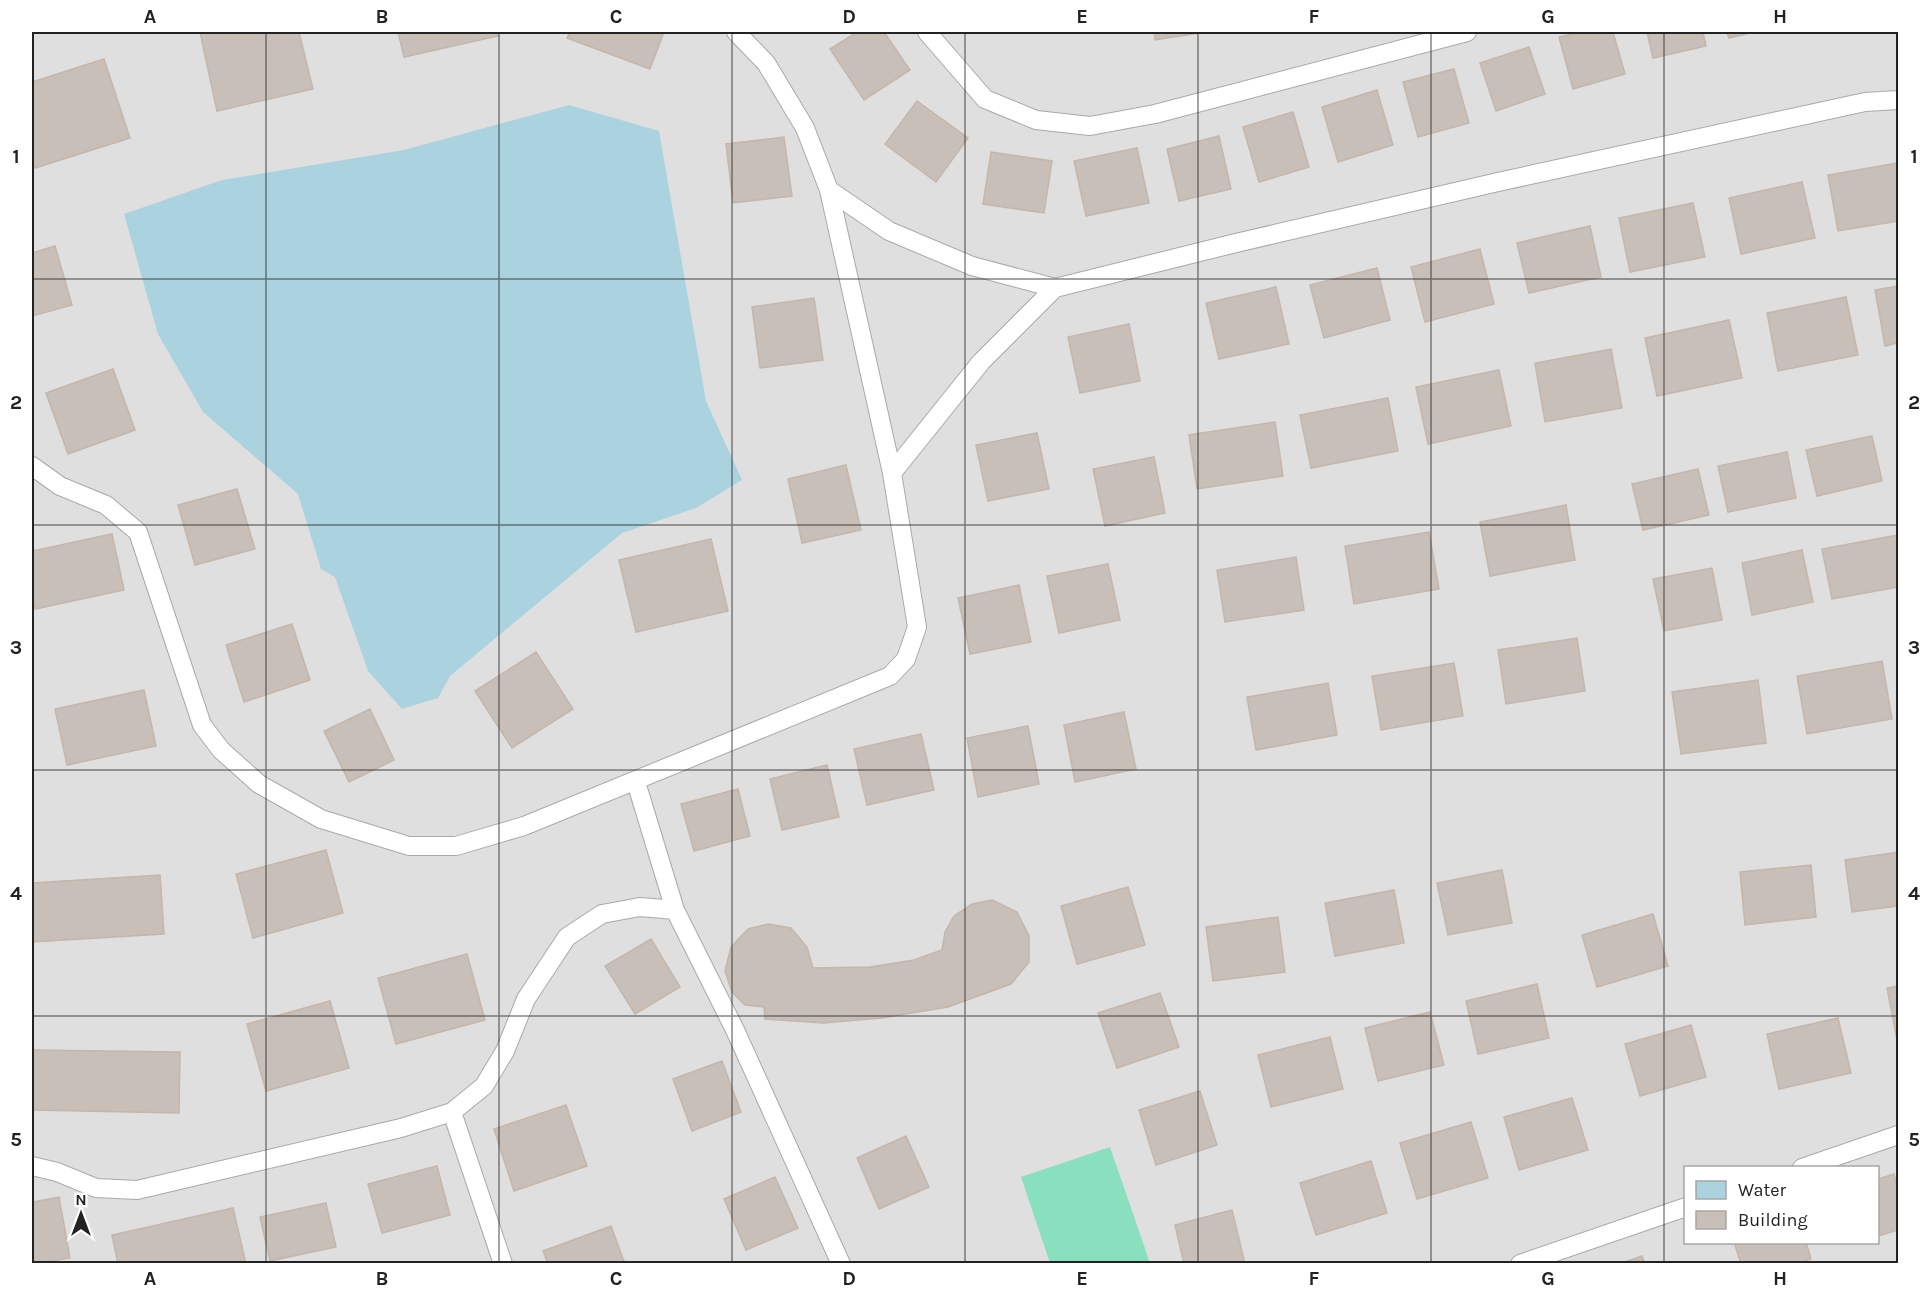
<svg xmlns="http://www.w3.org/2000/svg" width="1930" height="1295" font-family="Karla,sans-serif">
<rect width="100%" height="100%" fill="#f2efe9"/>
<!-- residential -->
<path fill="#e0dfdf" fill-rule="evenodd" d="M32 32H1898V1263H32ZM1686 1168H1878V1242H1686Z"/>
<!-- pitch -->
<path fill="#88e0be" d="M1110 1147 1150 1263H1050L1021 1177Z"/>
<!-- water -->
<path fill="#aad3df" d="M569 105 659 131 706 401 742 480 696 508 622 533 450 676 438 698 402 709 368 671 335 577 321 569 298 494 203 412 158 334 124 214 222 180 404 150Z"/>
<!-- building -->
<path fill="#c7bfb8" stroke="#c4b6ab" stroke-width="1.5" d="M200 32H299L313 89 217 111Z
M398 32H497L498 36 404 57Z
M570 32H664L650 69 567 38Z
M857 32H884L910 70 864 100 830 49Z
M1154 32H1206L1155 40Z
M1580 32H1613L1625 74 1573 89 1559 37Z
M1647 32H1703L1706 46 1653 58Z
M1727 32H1754L1729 38Z
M1529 47 1545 94 1496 111 1480 63Z
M104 59 130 138 35 168 32 156V82Z
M1454 69 1469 123 1418 137 1403 82Z
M1377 90 1393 145 1338 162 1322 107Z
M917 101 968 138 936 182 885 144Z
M1293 112 1309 167 1259 182 1243 127Z
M1219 136 1231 189 1179 201 1167 149Z
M784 137 792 196 733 203 726 144Z
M1137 148 1149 203 1086 216 1074 161Z
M991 152 1052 161 1044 213 983 204Z
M1898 163V221L1838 231 1828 175Z
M1802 182 1815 238 1741 254 1729 198Z
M1693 203 1705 257 1630 272 1619 218Z
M1590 226 1601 277 1529 293 1517 243Z
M55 246 72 305 32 316V253Z
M1480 249 1494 304 1425 322 1411 267Z
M1377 268 1390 320 1324 338 1310 285Z
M1898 286V343L1885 346 1875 290Z
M1276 287 1289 344 1219 359 1206 303Z
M1846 297 1858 355 1778 371 1767 313Z
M814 298 823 360 760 368 752 307Z
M1729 320 1742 378 1657 396 1645 338Z
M1129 324 1140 381 1080 393 1068 337Z
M1611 349 1622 408 1545 422 1535 363Z
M113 369 135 430 68 454 46 393Z
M1499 370 1511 426 1428 444 1416 387Z
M1388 398 1398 451 1311 468 1300 415Z
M1275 422 1283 476 1197 489 1189 435Z
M1037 433 1049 489 988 501 976 445Z
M1872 436 1882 481 1817 496 1806 450Z
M1787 452 1796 498 1728 512 1718 466Z
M1154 457 1165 513 1105 526 1093 469Z
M846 465 861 530 802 543 788 479Z
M1698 469 1709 515 1643 530 1632 484Z
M237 489 255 549 195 565 178 505Z
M1566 505 1575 560 1490 576 1480 522Z
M1429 532 1439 589 1354 604 1345 546Z
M112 534 124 590 35 609 32 591V551Z
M1898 535V587L1832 599 1822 549Z
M711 539 728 611 636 632 619 560Z
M1802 550 1813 602 1752 615 1742 563Z
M1296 557 1304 610 1225 622 1217 570Z
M1108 564 1120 620 1059 633 1047 576Z
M1712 568 1722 620 1664 631 1653 579Z
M1019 585 1031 642 970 654 958 598Z
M292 624 310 680 244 702 226 645Z
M1577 638 1585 691 1506 704 1498 650Z
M536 652 573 709 512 748 475 691Z
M1882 661 1892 719 1807 734 1797 676Z
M1454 663 1463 716 1381 730 1372 676Z
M1758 680 1766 743 1681 754 1672 692Z
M1328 683 1337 735 1256 750 1247 697Z
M144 690 156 746 67 765 55 709Z
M370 709 394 760 349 782 324 731Z
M1124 712 1136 769 1075 782 1064 725Z
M1028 726 1039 784 978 797 967 738Z
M921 734 934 790 867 805 854 749Z
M827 765 839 817 782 830 770 779Z
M738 789 750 836 694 851 681 804Z
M326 850 343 913 253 938 236 874Z
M1898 852V906L1852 912 1845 860Z
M1811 865 1816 917 1745 925 1740 872Z
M1502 870 1512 923 1448 935 1437 883Z
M160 875 164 934 32 942V883Z
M1128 887 1145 945 1077 964 1061 906Z
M1394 890 1404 943 1335 956 1325 903Z
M992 900 1017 912 1029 936V962L1011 984 948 1007 882 1018 823 1023 765 1019 764 1007 745 1005 732 992 725 971 731 947 748 929 768 924 791 928 807 947 813 968 870 967 914 960 942 950 945 932 954 916 972 904Z
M1653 914 1668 966 1597 987 1582 935Z
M1278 917 1285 972 1213 981 1206 927Z
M651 939 680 987 635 1014 605 966Z
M467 954 485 1020 396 1044 378 978Z
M1537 984 1549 1038 1478 1054 1466 1001Z
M1898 986V1045L1887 988Z
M1160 993 1179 1047 1117 1068 1098 1013Z
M330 1001 349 1068 266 1091 247 1024Z
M1430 1012 1444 1065 1378 1081 1365 1028Z
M1838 1018 1851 1073 1779 1089 1767 1034Z
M1691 1025 1706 1077 1640 1096 1625 1044Z
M1330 1037 1343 1089 1271 1107 1258 1055Z
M32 1050 180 1052 179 1113 32 1110Z
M722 1061 741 1112 692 1131 673 1079Z
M1200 1091 1217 1145 1156 1165 1139 1110Z
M1572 1098 1588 1150 1519 1170 1504 1117Z
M566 1105 587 1166 514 1191 494 1129Z
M1471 1122 1488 1178 1417 1199 1400 1143Z
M906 1136 929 1187 879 1209 857 1158Z
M1371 1161 1387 1213 1316 1235 1300 1183Z
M437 1166 450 1215 382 1233 368 1184Z
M1894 1174 1898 1190V1230L1878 1236V1179Z
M775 1177 798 1228 746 1250 724 1199Z
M59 1197 70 1258 32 1264V1202Z
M326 1203 336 1247 270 1261 260 1217Z
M233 1208 246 1264H118L112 1235Z
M1232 1210 1245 1264H1184L1175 1225Z
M611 1226 625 1264H548L543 1251Z
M1734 1242H1806L1811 1259 1795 1264H1741Z
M1642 1256 1645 1264H1619Z"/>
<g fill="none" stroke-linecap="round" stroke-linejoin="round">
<defs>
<path id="service" d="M927 32 985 99 1036 120 1090 126 1155 114 1467 32
M829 190 889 231 972 266 1055 288 1236 243 1498 182 1865 102 1898 100
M32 466 60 486 106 505 138 532 202 725 221 750 259 784 321 819 409 846H456L524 826 890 676 906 659 917 627 892 473 829 190 805 128 766 63 736 32
M892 473 981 362 1055 288
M636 782 675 910 735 1030 841 1264
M452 1112 503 1264
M32 1166 57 1172 96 1188 137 1190 401 1128 452 1112 484 1086 505 1051 526 999 567 937 602 914 640 907 675 910
M1802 1168 1898 1135
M1520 1264 1686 1207"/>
</defs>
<!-- service casing -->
<use href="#service" stroke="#a9a9a9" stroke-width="20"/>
<!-- service -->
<use href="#service" stroke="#fff" stroke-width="18"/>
</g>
<!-- grid -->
<path fill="none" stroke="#222" stroke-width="1.5" stroke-opacity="0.55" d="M266 32V1264M499 32V1264M732 32V1264M965 32V1264M1198 32V1264M1431 32V1264M1664 32V1264M32 279H1898M32 525H1898M32 770H1898M32 1016H1898"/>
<!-- border -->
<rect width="1930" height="1295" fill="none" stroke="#ffffff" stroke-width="66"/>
<!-- legend -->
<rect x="1684" y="1166" width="195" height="78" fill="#ffffff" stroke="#a7a7a7" stroke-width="1.5"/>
<rect x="1696" y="1181" width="30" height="18" fill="#aad3df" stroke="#a7a7a7" stroke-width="1.5"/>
<text x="1738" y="1196" font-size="18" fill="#222222">Water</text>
<rect x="1696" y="1211" width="30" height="18" fill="#c7bfb8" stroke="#a7a7a7" stroke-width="1.5"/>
<text x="1738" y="1226" font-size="18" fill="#222222">Building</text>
<!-- north arrow -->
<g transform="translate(81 1214)" stroke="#ffffff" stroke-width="4.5" paint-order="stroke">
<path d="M0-4.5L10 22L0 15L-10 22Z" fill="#222222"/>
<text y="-9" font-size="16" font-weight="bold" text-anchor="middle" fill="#222222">N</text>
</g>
<rect x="33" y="33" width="1864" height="1229" fill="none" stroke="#222" stroke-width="2"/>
<g font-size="20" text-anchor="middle" font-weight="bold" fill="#222">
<text x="150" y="23">A</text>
<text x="382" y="23">B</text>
<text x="616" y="23">C</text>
<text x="849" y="23">D</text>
<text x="1082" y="23">E</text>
<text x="1314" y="23">F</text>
<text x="1548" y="23">G</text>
<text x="1780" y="23">H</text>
<text x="16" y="163">1</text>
<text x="1914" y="163">1</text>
<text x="16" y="409">2</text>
<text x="1914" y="409">2</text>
<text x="16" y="654">3</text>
<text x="1914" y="654">3</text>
<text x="16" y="900">4</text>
<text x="1914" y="900">4</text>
<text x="16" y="1146">5</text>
<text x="1914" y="1146">5</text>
<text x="150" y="1285">A</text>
<text x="382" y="1285">B</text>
<text x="616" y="1285">C</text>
<text x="849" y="1285">D</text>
<text x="1082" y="1285">E</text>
<text x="1314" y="1285">F</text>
<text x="1548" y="1285">G</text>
<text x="1780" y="1285">H</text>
</g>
</svg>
